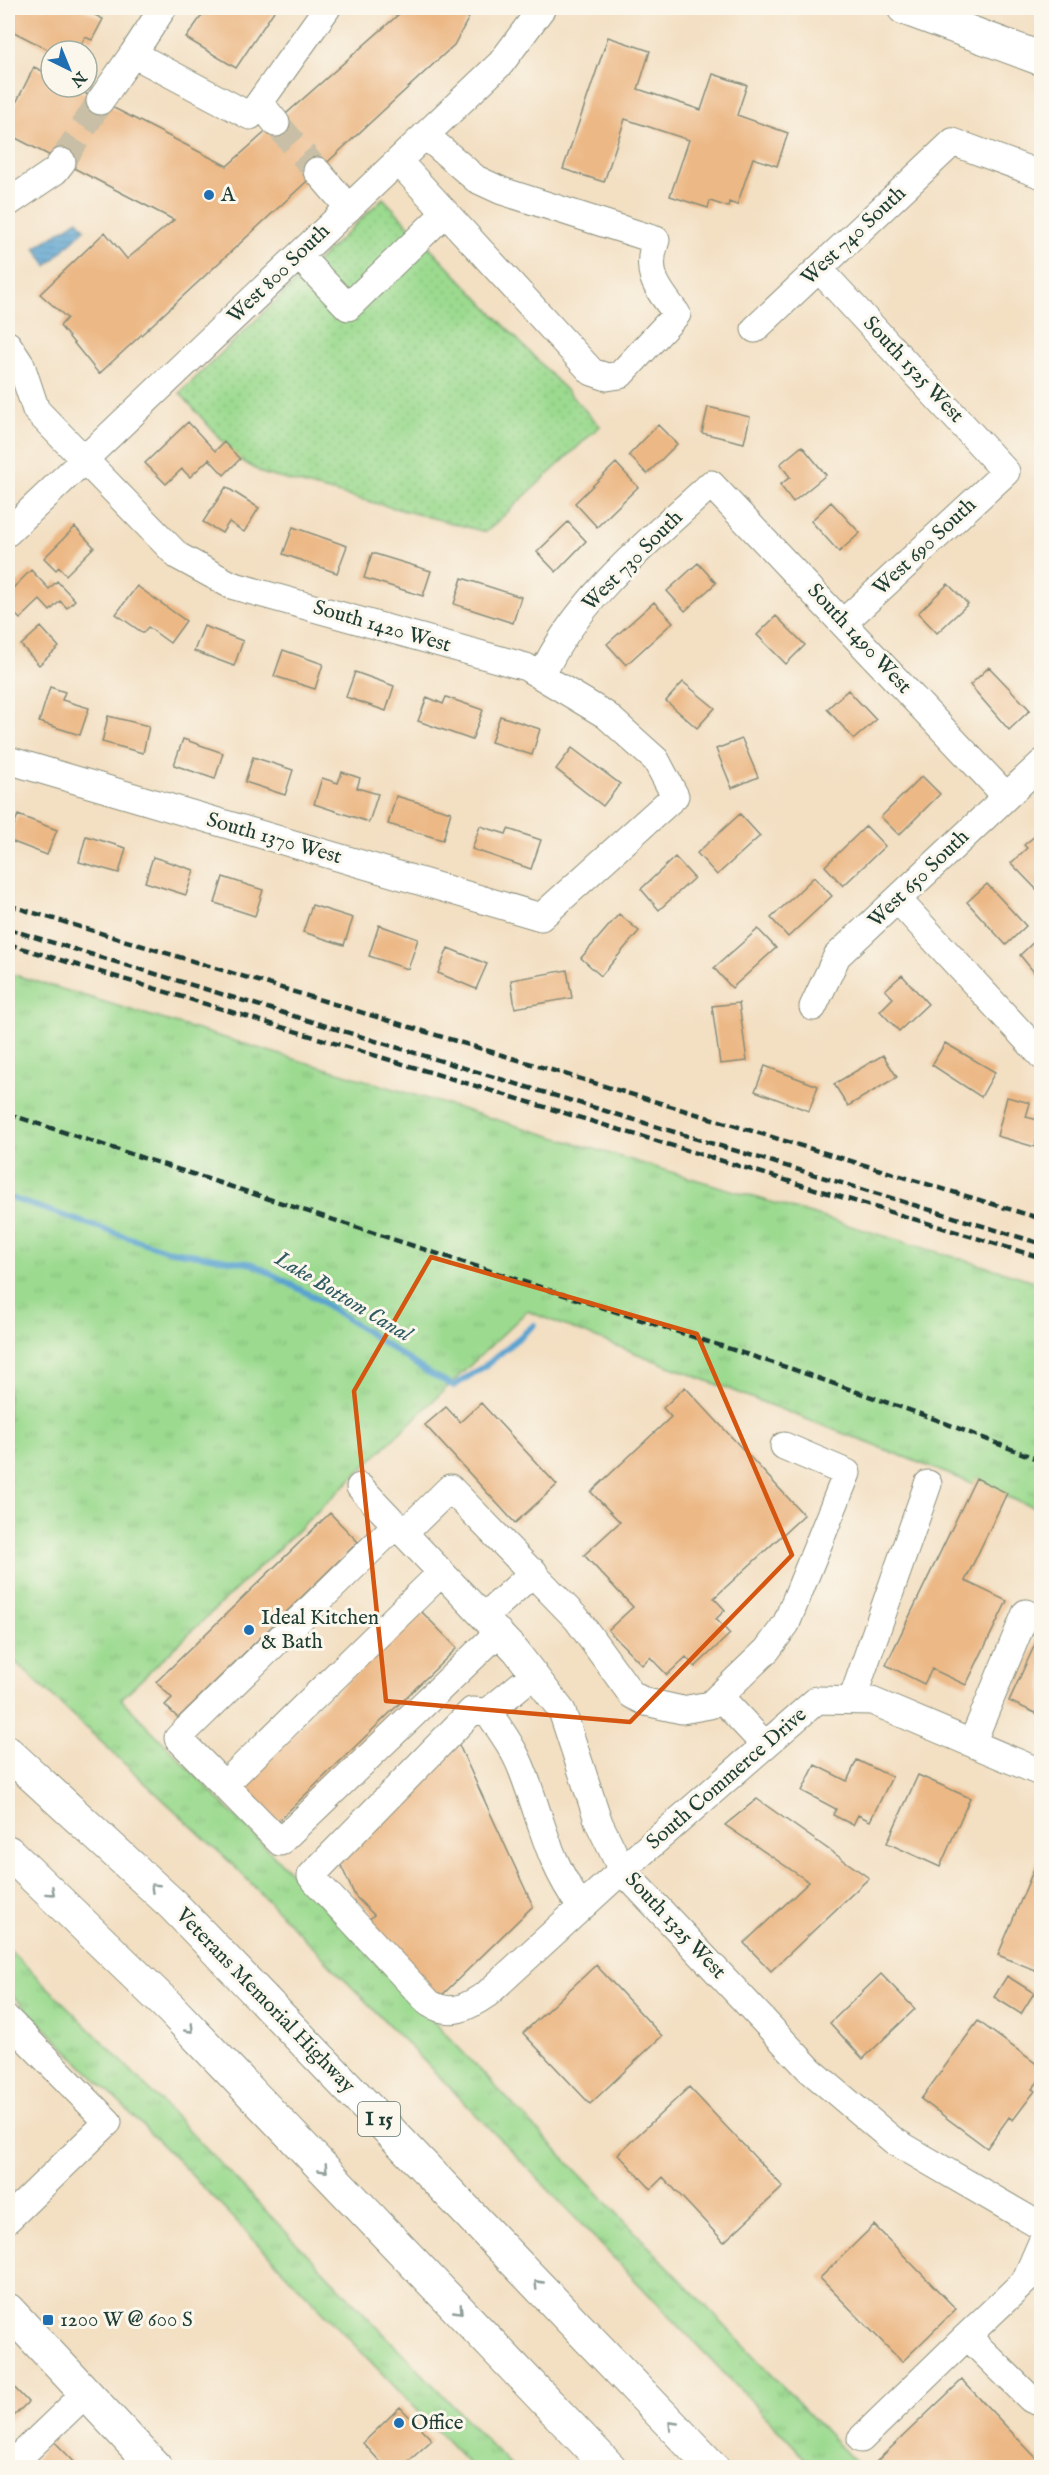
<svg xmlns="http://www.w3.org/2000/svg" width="1049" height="2475" font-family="'IM FELL English',serif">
<defs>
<pattern id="grass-tufts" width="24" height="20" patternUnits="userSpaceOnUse" patternTransform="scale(1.5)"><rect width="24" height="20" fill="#9bda8f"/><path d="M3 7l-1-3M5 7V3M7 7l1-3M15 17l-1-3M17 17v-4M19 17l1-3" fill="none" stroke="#85bc7c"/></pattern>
<pattern id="park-dots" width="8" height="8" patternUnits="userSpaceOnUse" patternTransform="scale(1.5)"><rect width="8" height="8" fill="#9bda8f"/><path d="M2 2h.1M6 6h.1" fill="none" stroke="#85bc7c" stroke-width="1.8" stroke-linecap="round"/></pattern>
<pattern id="water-rules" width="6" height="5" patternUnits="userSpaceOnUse" patternTransform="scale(1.5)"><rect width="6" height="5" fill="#58a2d0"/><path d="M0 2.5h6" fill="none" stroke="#4885aa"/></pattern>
</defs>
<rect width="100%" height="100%" fill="#fbf7ec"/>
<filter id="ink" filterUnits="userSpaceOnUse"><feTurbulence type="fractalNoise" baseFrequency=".0167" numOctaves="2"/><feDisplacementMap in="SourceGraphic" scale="12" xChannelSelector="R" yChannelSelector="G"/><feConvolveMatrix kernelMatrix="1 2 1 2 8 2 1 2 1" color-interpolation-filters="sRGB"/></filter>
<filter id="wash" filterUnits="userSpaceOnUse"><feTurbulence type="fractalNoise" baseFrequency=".008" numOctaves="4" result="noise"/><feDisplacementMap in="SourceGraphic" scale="24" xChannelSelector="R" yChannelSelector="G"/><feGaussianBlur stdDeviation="1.35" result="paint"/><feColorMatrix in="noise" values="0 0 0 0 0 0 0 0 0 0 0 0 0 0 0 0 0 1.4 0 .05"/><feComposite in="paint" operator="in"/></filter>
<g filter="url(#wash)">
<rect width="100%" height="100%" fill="#f3dfc2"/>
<!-- grass -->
<path fill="url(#grass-tufts)" stroke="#5d8c62" stroke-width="1.5" d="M8 973 1041 1283V1510L527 1311 121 1699 295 1877 860 2467H814L496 2135 233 1865 8 1655Z
M8 1948 112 2051 512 2467H472L178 2161 8 1991Z"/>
<!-- park -->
<path fill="url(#park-dots)" stroke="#5d8c62" stroke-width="1.5" d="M383 198 600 426 486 532 264 474 237 458 180 393Z"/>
<!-- water -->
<path fill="url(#water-rules)" stroke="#3c7082" stroke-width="1.5" d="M78 220 85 229 47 266 35 248Z"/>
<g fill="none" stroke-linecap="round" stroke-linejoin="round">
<!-- stream -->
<path stroke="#58a2d0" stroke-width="6" d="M8 1197 166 1250 253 1264 316 1298 427 1372 454 1386 489 1363 534 1325"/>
</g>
<g id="blocks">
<!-- building -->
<path fill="#ecb885" d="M8 8H81L103 19 92 40 85 37 78 51H51L8 29Z
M207 8H276L236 68 186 38Z
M402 8H474L454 45 99 374 60 326 67 318 40 294 105 232 127 259 174 220 8 134V119L34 67 51 75V87H73L227 166 399 14Z
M608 37 650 51 638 89 701 110 713 74 747 85 737 115 788 133 777 166 753 158 737 205 729 202 728 207 710 201 708 208 670 196 689 140 625 119 604 182 563 169Z
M708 407 750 417 744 443 702 433Z
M188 422 215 451 224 442 240 459 224 475 209 459 190 477 182 469 166 484 145 463Z
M658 425 677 444 647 474 629 455Z
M802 446 826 475 793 502 780 485 790 477 780 464Z
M616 463 638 487 597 527 575 503Z
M226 487 259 508 244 532 229 522 222 533 203 522Z
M831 502 860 533 839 552 811 521Z
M568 522 586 541 556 572 537 552Z
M75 527 94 547 66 575 59 567 56 570 44 558Z
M293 527 347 546 337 573 283 554Z
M372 553 431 571 423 596 364 578Z
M698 563 716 583 685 611 667 591Z
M31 570 49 589 57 581 75 600 67 608 60 601 50 611 40 600 20 619 8 607V593Z
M462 578 521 597 513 623 454 604Z
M948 584 968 604 937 633 918 613Z
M137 586 186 621 170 643 148 627 143 633 116 614Z
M654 602 673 622 626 665 607 644Z
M776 616 805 645 786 664 757 635Z
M204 626 243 641 234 666 194 651Z
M41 627 59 647 39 665 21 645Z
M283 650 323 664 315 689 274 676Z
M989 667 1030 710 1009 730 970 685Z
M355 672 394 686 386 711 346 697Z
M683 682 715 708 697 728 666 701Z
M50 687 65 692 62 700 89 708 80 735 39 722Z
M848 690 876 720 854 739 827 709Z
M427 697 443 704 446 697 483 710 472 740 418 721Z
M108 716 149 726 143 753 102 742Z
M500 716 540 729 532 755 491 742Z
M183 739 223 753 215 779 174 765Z
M742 739 758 777 732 788 716 749Z
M572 748 620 784 603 806 556 769Z
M253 757 293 770 285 795 245 782Z
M342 772 360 778 357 788 378 794 369 822 314 804 322 778 338 783Z
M922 776 940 794 899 835 881 817Z
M396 796 451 812 443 840 388 824Z
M740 814 760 836 717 875 697 853Z
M18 815 57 830 47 855 8 840Z
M480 826 506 834 508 829 541 840 531 869 472 849Z
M866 826 885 846 843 886 825 866Z
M1042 830V890L1039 892 1011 863 1027 848 1024 845Z
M86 836 126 848 119 873 79 862Z
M153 857 194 870 186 895 145 882Z
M675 857 694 878 659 910 641 889Z
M223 877 263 890 255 916 215 903Z
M814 877 832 896 788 937 771 918Z
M987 884 1026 926 1006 945 967 902Z
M312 905 353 918 344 945 303 932Z
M619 914 639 931 601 976 581 958Z
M379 925 418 939 408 969 369 956Z
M758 929 776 948 732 988 714 968Z
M1038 938 1042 942V982L1020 955Z
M448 948 487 964 476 989 438 973Z
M567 970 572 998 515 1008 511 980Z
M902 975 928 1004 899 1031 880 1011 893 998 885 990Z
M739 1003 747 1061 720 1064 712 1006Z
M945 1043 995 1072 981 1097 932 1065Z
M883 1055 897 1077 848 1106 834 1084Z
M765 1066 818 1086 809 1111 755 1091Z
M1007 1097 1030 1103 1026 1117 1042 1121 1035 1147 997 1136Z
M685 1387 804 1515 714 1598 725 1610 716 1619 730 1634 695 1667 686 1657 667 1675 650 1657 642 1665 608 1630 633 1607 584 1555 620 1522 591 1492 671 1417 663 1408Z
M481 1403 557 1485 515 1523 425 1425 446 1407 460 1422Z
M976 1478 1007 1493 965 1581 1007 1601 966 1685 932 1669 924 1684 886 1665Z
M330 1513 358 1542 178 1718 165 1705 172 1698 156 1682Z
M421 1611 457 1648 273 1826 237 1789Z
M1042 1629V1716L1009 1701Z
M458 1743 533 1906 437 2000 363 1925 374 1915 355 1896 338 1859Z
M857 1760 892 1777 870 1821 858 1815 853 1825 833 1815 836 1809 802 1791 815 1765 847 1781Z
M918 1775 970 1798 940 1867 887 1843Z
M757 1799 869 1878 771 1971 744 1943 809 1882 725 1825Z
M1041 1852H1042V1973L998 1955Z
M596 1965 662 2036 590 2104 523 2033Z
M881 1974 915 2009 863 2059 830 2023Z
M1007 1976 1034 1993 1021 2014 994 1997Z
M978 2021 1042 2068V2077L1032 2089 1035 2091 1013 2120 1009 2117 987 2148 921 2099Z
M689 2087 783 2187 724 2242 663 2177 651 2189 618 2154Z
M874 2225 956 2309 902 2362 820 2278Z
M962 2380 1042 2464V2468H881L876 2462Z
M8 2381 28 2402 8 2422Z
M400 2407 432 2440 401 2468H386L363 2443Z
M52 2439 80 2468H28Z"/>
</g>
</g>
<g filter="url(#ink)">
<use href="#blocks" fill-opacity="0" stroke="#898e7b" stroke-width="1.5"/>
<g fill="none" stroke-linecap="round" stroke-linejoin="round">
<!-- minor-tunnel -->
<path stroke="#c9bfa6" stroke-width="27" stroke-dasharray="27 14" stroke-linecap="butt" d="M276 123 317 171
M62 162 100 101"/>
<defs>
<path id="minor" d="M163 8 133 54 250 116 327 8
M100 101 133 54
M260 103 276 123
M398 161 592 372 607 377 620 375 677 314C657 288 644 274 656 240L502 191 476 179 425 135
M317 171 349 208
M8 203 55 171 62 162
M299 256 348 307 445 213
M819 269 1006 472 844 622
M755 329 953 142 1042 175
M8 345 21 365 36 410 178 556 231 585 526 667 606 715 656 760 675 796 541 917 8 760
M8 532 501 63 542 8
M542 675C578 597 650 541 711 484L1006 796
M898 900 1042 1056
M813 1007 837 956 1042 763
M360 1487 516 1651 562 1711 599 1823 622 1870 810 2070 894 2141 1042 2227
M396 1525 178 1738 280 1842 499 1632
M404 1533 450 1488 577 1619 632 1695 646 1702 682 1710 710 1705 767 1650 786 1624 847 1473 784 1446
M484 1617 534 1572
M534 1674 488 1712C501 1731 515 1750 523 1772 543 1824 547 1859 581 1907
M719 1696 765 1745
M852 1700 928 1484
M488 1712 472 1711 311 1876 429 2003C451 2017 468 2007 487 1994L622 1870 817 1700 872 1701 1042 1773
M972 1743 1026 1613
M224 1785 441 1573
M8 2020 108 2122 8 2219
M1042 2242 1025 2281 967 2336 1031 2399 1042 2403
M861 2439 967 2336
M8 2468 86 2393"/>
<path id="major" d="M904 8 1042 59
M8 2310 156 2468"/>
<path id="highway" d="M8 1753 173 1905 713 2468
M8 1852 171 2009 610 2468"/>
</defs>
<!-- minor casing -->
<use href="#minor" stroke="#898e7b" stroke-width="29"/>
<!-- major casing -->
<use href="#major" stroke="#898e7b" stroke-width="35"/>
<!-- highway casing -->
<use href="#highway" stroke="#898e7b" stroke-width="35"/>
<!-- minor -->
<use href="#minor" stroke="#fff" stroke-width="27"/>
<!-- major -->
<use href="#major" stroke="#fff" stroke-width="33"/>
<!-- highway -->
<use href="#highway" stroke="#fff" stroke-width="33"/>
<!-- rail -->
<path stroke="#1f3d34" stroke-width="4.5" stroke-dasharray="9 4.5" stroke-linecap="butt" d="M8 905 1042 1219
M8 929 1042 1244
M8 944 1042 1258
M8 1114 795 1370 937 1420 1042 1461"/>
</g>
<!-- one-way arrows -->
<defs><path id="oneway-chevron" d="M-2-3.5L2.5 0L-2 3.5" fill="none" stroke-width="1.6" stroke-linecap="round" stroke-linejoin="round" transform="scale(1.5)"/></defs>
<g stroke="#8f9e9a">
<use href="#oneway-chevron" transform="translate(154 1887) rotate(-136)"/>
<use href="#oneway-chevron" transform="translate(51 1892) rotate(42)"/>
<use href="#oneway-chevron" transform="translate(190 2029) rotate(46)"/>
<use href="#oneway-chevron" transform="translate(324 2169) rotate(46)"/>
<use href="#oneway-chevron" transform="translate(538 2284) rotate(-134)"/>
<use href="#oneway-chevron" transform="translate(459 2310) rotate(46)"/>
<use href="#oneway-chevron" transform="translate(672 2425) rotate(-134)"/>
</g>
</g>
<!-- marked area -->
<path fill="none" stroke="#d45610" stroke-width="4.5" stroke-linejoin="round" d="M431 1257 697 1334 792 1555 630 1722 386 1701 354 1391Z"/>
<!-- markers -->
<g fill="#1f6fb2" stroke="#fbf7ec" stroke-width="2">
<circle cx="209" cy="195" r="6"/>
<circle cx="249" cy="1630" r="6"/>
<rect x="42" y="2314" width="12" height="12" rx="3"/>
<circle cx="399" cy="2423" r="6"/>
</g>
<g text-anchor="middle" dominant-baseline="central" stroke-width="6" stroke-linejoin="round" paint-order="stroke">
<!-- shield labels -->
<rect fill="#fbf7ec" stroke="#61756b" stroke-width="1.5" x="358" y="2102" width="42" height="34" rx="4.5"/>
<g font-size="20" font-weight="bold" fill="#1f3d34">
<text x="379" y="2119">I 15</text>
</g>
<!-- poi labels -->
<g font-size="21" fill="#1f3d34" stroke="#fbf7ec" text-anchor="start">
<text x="221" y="195">A</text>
<text x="261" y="1618">Ideal Kitchen<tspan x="261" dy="24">&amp; Bath</tspan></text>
<text x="60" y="2320">1200 W @ 600 S</text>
<text x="411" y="2423">Office</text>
</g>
<!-- street labels -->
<g font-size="21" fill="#1f3d34" stroke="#fbf7ec">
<text transform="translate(854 236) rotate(-43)">West 740 South</text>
<text transform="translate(279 274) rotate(-44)">West 800 South</text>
<text transform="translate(913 370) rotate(47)">South 1525 West</text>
<text transform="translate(925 547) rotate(-43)">West 690 South</text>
<text transform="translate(633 561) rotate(-45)">West 730 South</text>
<text transform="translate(382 627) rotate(16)">South 1420 West</text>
<text transform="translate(859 639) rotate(47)">South 1490 West</text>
<text transform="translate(274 839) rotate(16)">South 1370 West</text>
<text transform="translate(919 879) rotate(-44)">West 650 South</text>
<text transform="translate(727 1779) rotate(-41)">South Commerce Drive</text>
<text transform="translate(675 1926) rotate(47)">South 1325 West</text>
<text transform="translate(265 2001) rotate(46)">Veterans Memorial Highway</text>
</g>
<!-- water labels -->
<g font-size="22" font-style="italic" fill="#305b63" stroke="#fbf7ec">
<text transform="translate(343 1297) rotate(31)">Lake Bottom Canal</text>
</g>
</g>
<!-- margin -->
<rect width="1049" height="2475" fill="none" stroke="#fbf7ec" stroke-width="30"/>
<!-- north arrow -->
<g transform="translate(69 69) rotate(137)"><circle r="28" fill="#fbf7ec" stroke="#a3ada2" stroke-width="1.5"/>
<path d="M0-4.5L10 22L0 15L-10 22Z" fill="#1f6fb2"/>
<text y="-9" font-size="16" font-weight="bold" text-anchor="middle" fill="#1f3d34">N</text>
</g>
</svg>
